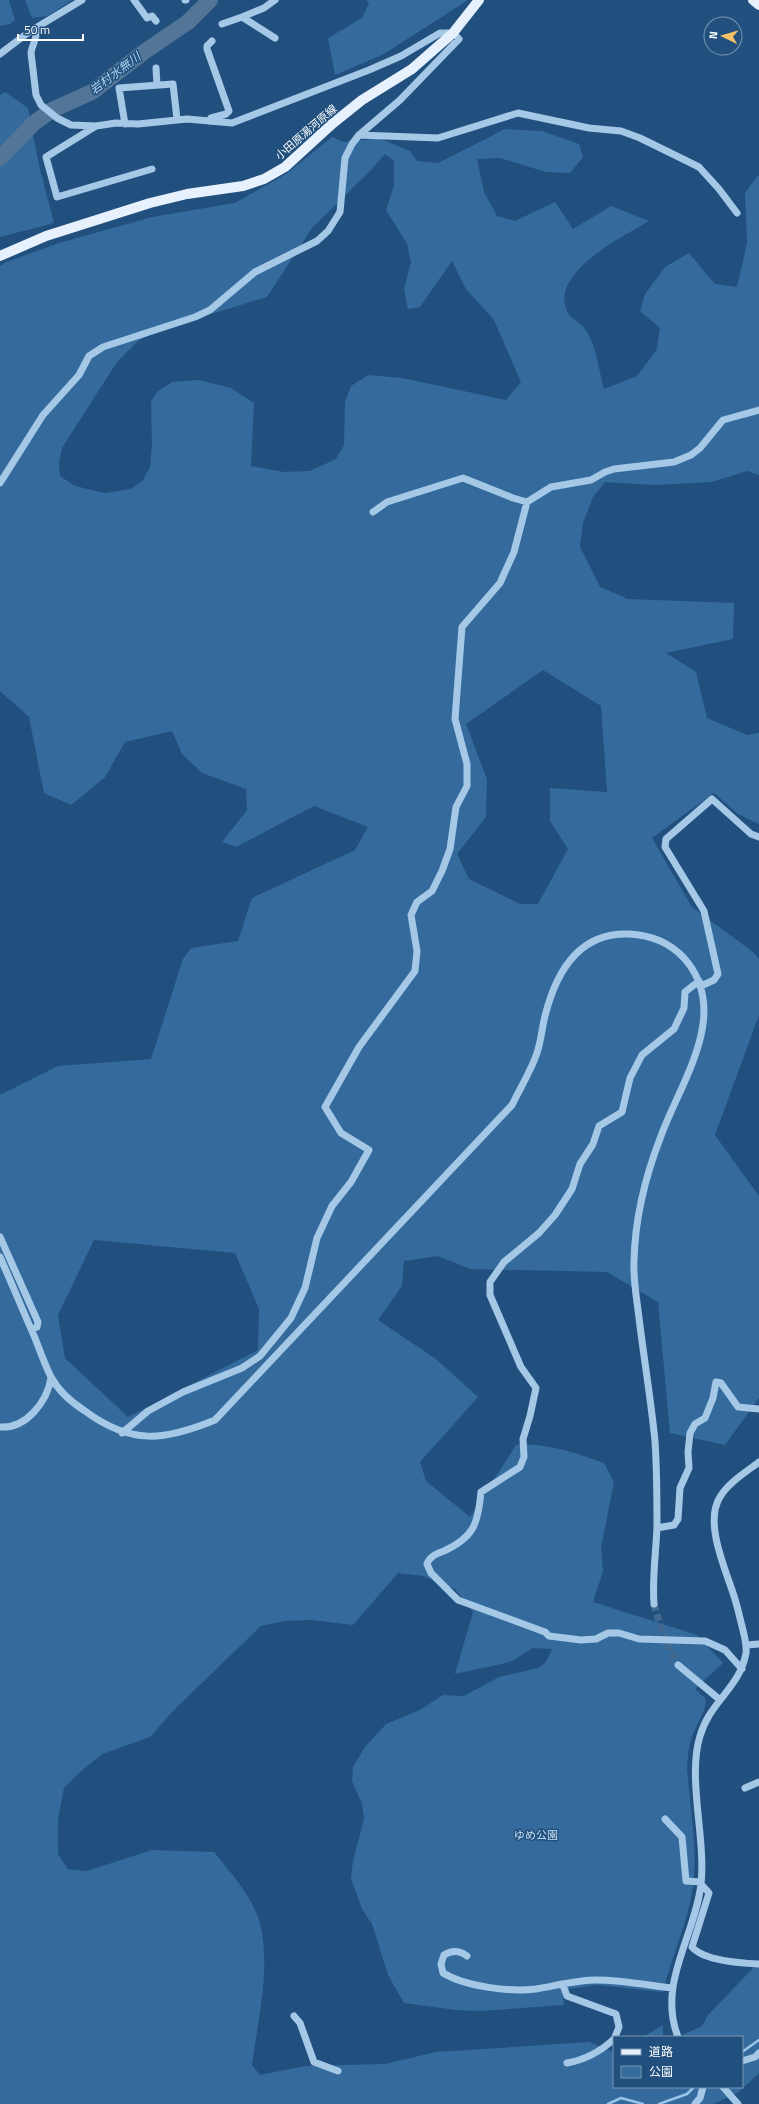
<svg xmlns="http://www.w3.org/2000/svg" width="759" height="2104" font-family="'Titillium Web','Noto Sans JP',sans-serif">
<rect width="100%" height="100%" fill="#21507e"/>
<!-- green -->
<path fill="#346a9c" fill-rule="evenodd" d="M0 0H9L15 20 10 24 0 26Z
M25 0H72L48 16 32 18Z
M367 0H468L384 54 335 75 328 38 362 18 369 3Z
M5 92 28 108 39 165 54 223 0 237V95Z
M505 129 542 131 579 144 583 157 570 173 546 172 500 158 477 159 484 192 497 216 515 221 555 202 573 229 611 206 649 221C623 237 547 273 568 313 571 319 580 322 584 328 596 342 599 371 604 389L637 376 657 349 660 328 640 311 645 294 665 267 689 253 715 284 737 287 747 243 745 193 758 175 759 176V475L747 471 712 482 655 485 605 482 593 497 583 523 580 547 600 587 628 599 734 603 733 639 666 653 696 672 707 718 747 735 759 733V824L738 814 714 793 652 838 692 907 753 952 759 959V1015L715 1135 759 1196V1398L725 1445 670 1433 658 1302 607 1272 470 1269 438 1256 404 1261 402 1286 378 1320 436 1359 478 1397 420 1462 426 1481 470 1517 516 1445C545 1442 576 1453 604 1463L614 1482 601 1548 603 1571 593 1602 697 1635 723 1663 695 1689 706 1699C706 1713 696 1724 692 1737 688 1747 688 1758 687 1768 690 1807 698 1848 693 1887 688 1923 671 1957 663 1992L596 1985 562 1990 564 2005 482 2011 456 2010 404 2003 388 1975 372 1924 362 1909 351 1879 353 1861 364 1819 362 1804 352 1781 353 1767 365 1747 386 1724 420 1710 443 1695 464 1696 499 1677 538 1668 546 1662 552 1649 533 1648 510 1662 455 1674 473 1612 455 1589 423 1576 398 1573 353 1625 311 1620 284 1621 261 1626 174 1710 150 1737 102 1754 80 1772 64 1788 58 1820V1854L68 1869 87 1871 152 1850 214 1852C230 1872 253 1897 260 1923 271 1969 258 2019 252 2065L260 2075 305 2066 385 2064 436 2052 589 2042 614 2052V2087H742V2037H678L702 2026 708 2015 759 1962V2073L739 2092 714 2104H0V1095L58 1066 151 1059 183 959 191 948 238 941 252 898 355 850 368 827 314 806 236 847 222 842 247 810 246 789 202 773 182 754 172 731 125 742 105 777 71 805 44 793 29 717 0 691V266L6 262 59 243 152 217 235 203 286 174 332 137 344 142 379 138 410 151 417 161 438 163ZM385 154 394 161V185L386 210 407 244 411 262 404 289 408 309 420 307 452 261 466 289 494 320 521 382 506 400 402 378 368 375 351 386 345 402 344 445 336 459 310 471 284 472 251 466 254 403 231 388 198 380 172 382 157 392 151 401 152 446 150 467 143 480 131 489 105 493 75 486 60 476 59 463 62 448 117 362 138 341 178 321 218 312 267 297 312 228 371 170ZM543 670 601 706 607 792 550 788V821L568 849 538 904H520L469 879 457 854 486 817 487 779 466 724ZM94 1240 235 1253 259 1309 258 1350 128 1417 65 1358 58 1315Z
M663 2025V2037H643Z"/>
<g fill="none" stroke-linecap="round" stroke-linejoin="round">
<!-- stream -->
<path stroke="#99c4e8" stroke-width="2.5" d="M742 2052 759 2040
M608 2104 621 2098 643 2104
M659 2104 687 2094 694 2087"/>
<!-- river -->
<path stroke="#537597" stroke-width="16" d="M0 158 34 123 52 110 92 92 144 52 188 22 210 0"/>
<!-- minor-tunnel -->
<path stroke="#426a91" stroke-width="7" stroke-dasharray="7 3.5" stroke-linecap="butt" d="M654 1604C660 1626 666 1645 678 1665"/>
<!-- minor -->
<path stroke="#a5c8e7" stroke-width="7" d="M134 0 147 18 152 16 156 21
M185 0H186
M242 17 264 8 275 0
M222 24 242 17 275 38
M0 54 29 32 82 0
M156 68 157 85
M209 121 211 118 226 114 229 111 207 49V46L212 41
M125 124 119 88 173 84 177 119
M96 126 46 157 57 197 152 169
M359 135 438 138 518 113 589 128 621 131 640 138 699 167 719 189 737 213
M0 483 43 415 79 375 89 356 103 347 195 317 210 310 255 272 317 241 328 231 340 212 345 158 352 144 359 135 400 100 459 39 453 33H440L401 56 369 70 232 123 187 119 138 124 116 123 96 126 71 125 57 118 41 105 36 95 31 53C32 44 38 38 36 29
M373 512 387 502 463 478 513 498 527 502 551 487 591 480 605 472 614 469 674 462 691 455 700 448 723 420 759 410
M699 981 685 992 684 1008 674 1029 642 1055 630 1078 622 1112 599 1126 593 1144 580 1164 572 1189 555 1215 539 1233 504 1262 490 1282V1295L521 1367 536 1388 530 1416 523 1439 524 1457 520 1467 481 1492C478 1524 474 1537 444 1551 436 1554 430 1556 427 1564L431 1573 458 1600 545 1632 549 1636 581 1640 596 1639 608 1633H619L639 1639 705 1641 725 1650 742 1669
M701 986 714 980 718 974 704 911 665 847 666 839 712 799 751 834 759 837
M0 1237 38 1322 37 1327 31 1329
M0 1257C12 1284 23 1311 35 1338 40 1351 45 1365 51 1377 59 1392 71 1402 85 1411 131 1445 164 1441 215 1420L512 1105C520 1088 531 1071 537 1053 541 1041 542 1028 545 1016 556 972 579 932 629 934 650 935 669 942 684 958 732 1012 681 1081 661 1136 645 1177 635 1217 634 1261 633 1280 637 1300 639 1318 644 1359 651 1400 655 1441 657 1470 657 1499 657 1527 656 1553 652 1578 654 1604
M0 1427C26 1429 47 1402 51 1378
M122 1433 148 1411 183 1392 242 1368 260 1356 291 1318 305 1288 317 1238 332 1206 351 1182 369 1150 341 1133 325 1107 359 1047 415 971 417 951 411 915 417 902 432 891 442 871 450 849 456 807 467 786V764L455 719 462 627 500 583 514 552 527 502
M657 1528 674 1525 678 1519 680 1488 689 1468 688 1452 690 1433 695 1424 705 1418 713 1398 716 1382 721 1383 738 1407 759 1409
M746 1645 759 1644
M678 1665 719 1699
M745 1788 759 1782
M665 1819 682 1837 686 1881 701 1882
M701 1884 709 1893 692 1947C704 1961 741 1963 759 1964
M467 1956C459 1950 452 1950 444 1955L441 1964 443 1973C466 1987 510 1992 536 1989 555 1986 576 1980 596 1980 621 1980 647 1985 672 1988
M563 1985 567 1996 616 2014 619 2027 615 2037
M294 2016 300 2023 314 2062 338 2071
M678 2037C657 1983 695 1937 701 1884 706 1838 687 1778 700 1736 710 1701 740 1688 746 1653 747 1644 744 1635 742 1626 739 1615 737 1604 733 1593 725 1568 704 1522 720 1497 728 1483 746 1472 759 1462
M742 2061 755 2057 759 2053
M567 2063C584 2060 601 2051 614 2039
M723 2087 738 2104
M695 2104 700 2098 703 2087"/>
<!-- major -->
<path stroke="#e7f1fd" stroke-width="10" d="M753 0 759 5
M0 256 46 236 150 203 187 194 243 186 264 179 285 167 332 124 362 100 412 69 453 33 479 0"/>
</g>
<g text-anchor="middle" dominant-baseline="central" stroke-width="3" stroke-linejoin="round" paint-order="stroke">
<!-- street labels -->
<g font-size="11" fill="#fff" stroke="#21507e">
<text transform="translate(306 132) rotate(-41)">小田原湯河原線</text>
</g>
<!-- park labels -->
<g font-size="11" fill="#c9e0f5" stroke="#21507e">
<text x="536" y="1835">ゆめ公園</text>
</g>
<!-- water labels -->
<g font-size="12" font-style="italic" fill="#b1d1ef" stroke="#21507e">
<text transform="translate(115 73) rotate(-37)">岩村水無川</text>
</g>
</g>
<!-- legend -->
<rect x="613" y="2036" width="130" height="52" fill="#21507e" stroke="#7a96b2"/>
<rect x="621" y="2049" width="20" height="6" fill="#e7f1fd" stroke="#7a96b2"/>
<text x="649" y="2056" font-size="12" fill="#ffffff">道路</text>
<rect x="621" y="2066" width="20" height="12" fill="#346a9c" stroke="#7a96b2"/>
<text x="649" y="2076" font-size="12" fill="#ffffff">公園</text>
<!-- north arrow -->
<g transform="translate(723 36) rotate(275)"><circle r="19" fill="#21507e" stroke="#7a96b2"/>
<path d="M0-3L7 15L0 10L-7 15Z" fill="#f3c167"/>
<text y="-6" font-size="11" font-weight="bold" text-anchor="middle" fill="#ffffff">N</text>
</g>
<!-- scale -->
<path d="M18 34v6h65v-6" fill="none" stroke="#ffffff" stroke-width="2"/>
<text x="24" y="34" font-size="12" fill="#ffffff" stroke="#21507e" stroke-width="3" paint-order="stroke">50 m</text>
</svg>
